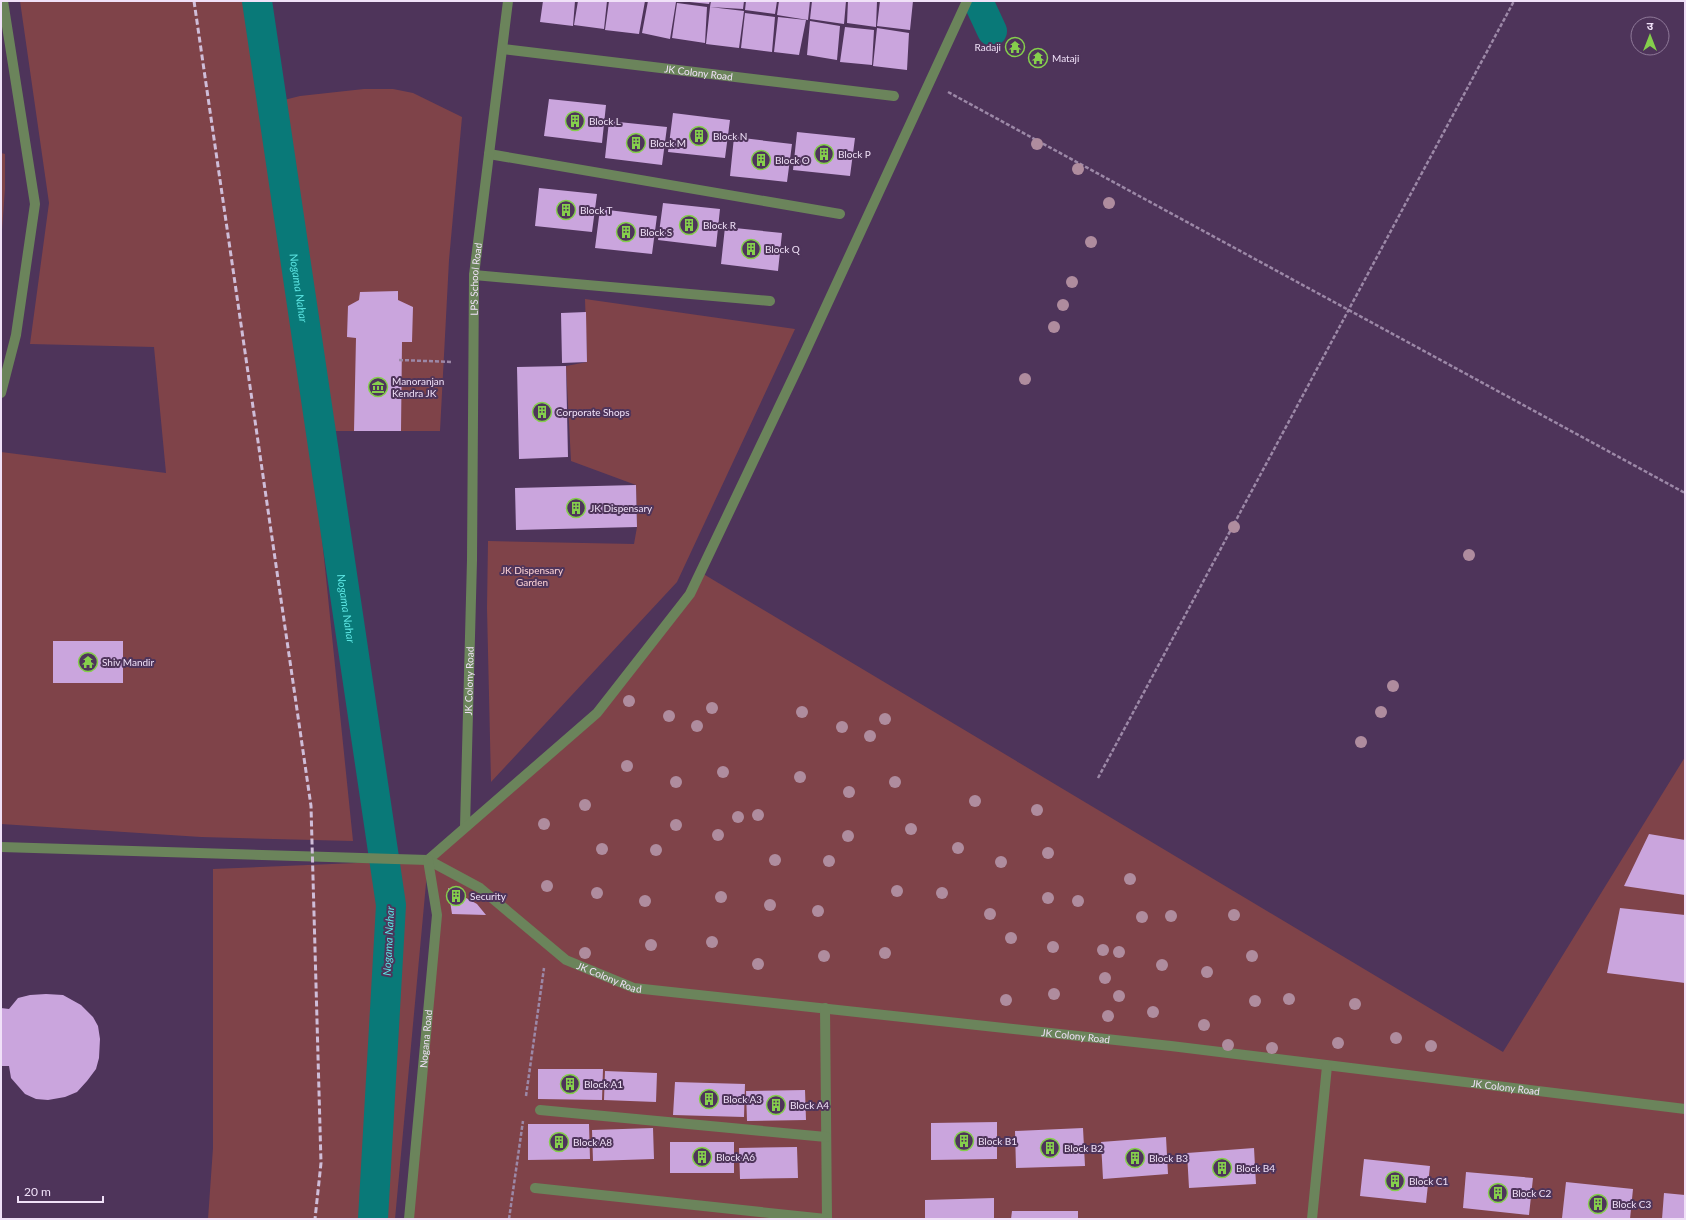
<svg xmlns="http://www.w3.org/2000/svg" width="1686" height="1220" font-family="Lato,'Noto Sans Devanagari',sans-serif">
<rect width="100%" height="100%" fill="#4e345a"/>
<!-- green -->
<path fill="#7f4349" d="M20 1H262L269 105 312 441 353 841 201 837 1 824V452L166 473 154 347 30 344 49 203Z
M364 89H393L413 93 462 117 449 260 440 431H324L280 101 300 96Z
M1 153 5 154V189L1 243Z
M585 299 795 329 677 582 491 782 487 608 488 541 634 544 637 527 636 485 571 461 566 366 587 362Z
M700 572 1503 1052 1685 757V1219H409L437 915 428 862 395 1219H208L213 1148V869L428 860 597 713Z"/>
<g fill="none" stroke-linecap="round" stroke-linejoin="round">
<!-- canal -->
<g stroke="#097978" stroke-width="30">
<path id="s1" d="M257 1 391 905 373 1219"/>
<path d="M978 1 992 31"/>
</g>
</g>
<!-- building -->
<path fill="#caa5dd" d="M543 1H575L573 26 540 22Z
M578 1H607L604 29 574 25Z
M609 1H645L639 34 605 30Z
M648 1 676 2 670 39 642 33Z
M680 1H710L709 4Z
M711 1H744L743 9 710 7Z
M746 1H777L775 14 745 10Z
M779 1H810L808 20 777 15Z
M812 1H846L844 24 810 19Z
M848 1H877L876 27 847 23Z
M880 1H913L910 30 877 26Z
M677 3 707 7 705 43 672 38Z
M710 7 744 11 739 48 706 44Z
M745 13 775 17 772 52 741 48Z
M778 17 806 20 799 55 774 52Z
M810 21 840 26 837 60 807 55Z
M845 27 874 30 872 65 840 62Z
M877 28 909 33 907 70 873 66Z
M549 99 606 105 602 143 544 136Z
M673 113 730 120 725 158 668 152Z
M609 121 667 127 662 165 605 158Z
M797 132 855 138 850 176 793 170Z
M734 137 792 144 787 182 730 176Z
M539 188 597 194 592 232 535 226Z
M663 203 720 209 716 247 658 240Z
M600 209 657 216 652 254 595 248Z
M725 227 782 233 778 271 721 264Z
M398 291V300L413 307 412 342H402L401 431H354L356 338 347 337 348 306 359 300 360 292Z
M586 312 587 362 562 363 561 313Z
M566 366 568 457 519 459 517 367Z
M636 485 637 527 516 530 515 488Z
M53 641H123V683H53Z
M1649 834 1685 840V895L1624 886Z
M448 888 477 904 486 915 452 914Z
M1620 908 1685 915V983L1607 973Z
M46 994 63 995 81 1005 93 1017 98 1026 100 1039 99 1058 96 1069 87 1081 77 1092 65 1097 48 1100 36 1099 25 1094 11 1078 9 1066H1V1008L9 1009 18 998 30 995Z
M538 1069H603L602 1100 538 1099Z
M605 1071 657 1073 656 1102 604 1100Z
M675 1082 745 1084 744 1117 673 1115Z
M805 1090 806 1120 747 1121 746 1091Z
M997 1122V1159L931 1160V1123Z
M528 1124H589L590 1159 528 1160Z
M653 1128 654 1159 593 1161 592 1130Z
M1083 1128 1085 1166 1016 1168 1015 1131Z
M1166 1137 1168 1174 1103 1179 1101 1142Z
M670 1142H734V1173H670Z
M797 1147 798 1178 740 1179 739 1148Z
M1254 1148 1256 1184 1189 1188 1187 1153Z
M1364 1159 1430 1166 1426 1203 1360 1196Z
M1466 1172 1533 1178 1529 1215 1463 1208Z
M1566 1182 1633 1189 1630 1219 1562 1218Z
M1664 1193 1685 1195V1219H1662Z
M994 1198V1219H925V1200Z
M1012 1211H1078V1219H1011Z"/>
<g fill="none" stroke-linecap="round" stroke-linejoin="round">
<!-- path -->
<path stroke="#9c88a7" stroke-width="2.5" stroke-dasharray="4 2" stroke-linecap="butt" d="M948 92 1685 493
M399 360 453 362
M1098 778 1514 1
M526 1096 544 968
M509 1219 523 1121"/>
<!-- minor -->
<g stroke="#6b845b" stroke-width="10">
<path id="s2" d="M503 49 894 96"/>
<path d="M489 154 840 214"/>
<path d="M474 275 770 301"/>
<path d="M1 393 16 335 35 204 3 1"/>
<path id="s3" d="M465 827 472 560 474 275 508 1"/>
<path d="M1 847 428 860 597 713 690 594 800 363 967 1"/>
<path id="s4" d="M428 860 480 888 566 960 634 988 1171 1046 1685 1109"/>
<path d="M825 1008 827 1219"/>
<path d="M540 1110 826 1137"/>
<path d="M535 1188 826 1219"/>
<path id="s5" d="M409 1219 437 915 428 860"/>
<path d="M1312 1219 1327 1066"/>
</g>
<!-- rail -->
<path stroke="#cfbdd8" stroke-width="3" stroke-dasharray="6 3" stroke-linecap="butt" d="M194 1 311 806 321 1163 315 1219"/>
</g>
<!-- trees -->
<g fill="#af8c9e">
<circle cx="1037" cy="144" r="6"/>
<circle cx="1078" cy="169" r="6"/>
<circle cx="1109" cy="203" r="6"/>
<circle cx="1091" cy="242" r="6"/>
<circle cx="1072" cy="282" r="6"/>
<circle cx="1063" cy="305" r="6"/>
<circle cx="1054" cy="327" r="6"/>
<circle cx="1025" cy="379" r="6"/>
<circle cx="1234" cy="527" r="6"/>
<circle cx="1469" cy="555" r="6"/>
<circle cx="1393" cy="686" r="6"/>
<circle cx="629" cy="701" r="6"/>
<circle cx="712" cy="708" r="6"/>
<circle cx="802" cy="712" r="6"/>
<circle cx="1381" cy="712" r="6"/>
<circle cx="669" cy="716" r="6"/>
<circle cx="885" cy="719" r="6"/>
<circle cx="697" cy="726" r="6"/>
<circle cx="842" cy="727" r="6"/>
<circle cx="870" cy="736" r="6"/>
<circle cx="1361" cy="742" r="6"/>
<circle cx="627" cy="766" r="6"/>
<circle cx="723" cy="772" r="6"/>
<circle cx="800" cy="777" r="6"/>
<circle cx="676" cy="782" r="6"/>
<circle cx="895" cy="782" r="6"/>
<circle cx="849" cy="792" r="6"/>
<circle cx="975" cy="801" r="6"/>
<circle cx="585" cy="805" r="6"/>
<circle cx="1037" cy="810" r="6"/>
<circle cx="758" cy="815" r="6"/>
<circle cx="738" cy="817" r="6"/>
<circle cx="544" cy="824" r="6"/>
<circle cx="676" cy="825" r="6"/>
<circle cx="911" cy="829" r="6"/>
<circle cx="718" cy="835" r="6"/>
<circle cx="848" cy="836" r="6"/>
<circle cx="958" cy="848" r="6"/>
<circle cx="602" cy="849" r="6"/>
<circle cx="656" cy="850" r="6"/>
<circle cx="1048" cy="853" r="6"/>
<circle cx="775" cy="860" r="6"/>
<circle cx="829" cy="861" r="6"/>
<circle cx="1001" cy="862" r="6"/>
<circle cx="1130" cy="879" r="6"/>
<circle cx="547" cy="886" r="6"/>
<circle cx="897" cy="891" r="6"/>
<circle cx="597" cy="893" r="6"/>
<circle cx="942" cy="893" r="6"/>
<circle cx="721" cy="897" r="6"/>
<circle cx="1048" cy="898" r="6"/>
<circle cx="645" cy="901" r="6"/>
<circle cx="1078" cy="901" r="6"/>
<circle cx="770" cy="905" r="6"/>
<circle cx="818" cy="911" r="6"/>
<circle cx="990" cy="914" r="6"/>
<circle cx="1234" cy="915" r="6"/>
<circle cx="1171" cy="916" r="6"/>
<circle cx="1142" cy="917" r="6"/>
<circle cx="1011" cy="938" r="6"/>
<circle cx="712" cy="942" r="6"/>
<circle cx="651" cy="945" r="6"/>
<circle cx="1053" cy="947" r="6"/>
<circle cx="1103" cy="950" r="6"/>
<circle cx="1119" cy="952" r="6"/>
<circle cx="585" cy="953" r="6"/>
<circle cx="885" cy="953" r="6"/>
<circle cx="824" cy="956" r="6"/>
<circle cx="1252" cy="956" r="6"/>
<circle cx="758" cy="964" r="6"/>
<circle cx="1162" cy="965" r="6"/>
<circle cx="1207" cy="972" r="6"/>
<circle cx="1105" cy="978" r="6"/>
<circle cx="1054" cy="994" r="6"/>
<circle cx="1119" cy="996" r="6"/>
<circle cx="1289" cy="999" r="6"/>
<circle cx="1006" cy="1000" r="6"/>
<circle cx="1255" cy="1001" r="6"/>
<circle cx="1355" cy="1004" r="6"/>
<circle cx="1153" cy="1012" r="6"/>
<circle cx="1108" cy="1016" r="6"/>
<circle cx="1204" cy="1025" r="6"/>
<circle cx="1396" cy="1038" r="6"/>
<circle cx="1338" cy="1043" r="6"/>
<circle cx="1228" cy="1045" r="6"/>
<circle cx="1431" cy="1046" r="6"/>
<circle cx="1272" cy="1048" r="6"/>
</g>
<!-- icons -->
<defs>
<symbol id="temple-ring" viewBox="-11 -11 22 22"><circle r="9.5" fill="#4e345a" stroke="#85cf4c" stroke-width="1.5"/><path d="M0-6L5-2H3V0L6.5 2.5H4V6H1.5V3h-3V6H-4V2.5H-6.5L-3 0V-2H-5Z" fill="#85cf4c"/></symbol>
<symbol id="building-ring" viewBox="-11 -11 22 22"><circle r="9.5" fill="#4e345a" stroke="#85cf4c" stroke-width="1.5"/><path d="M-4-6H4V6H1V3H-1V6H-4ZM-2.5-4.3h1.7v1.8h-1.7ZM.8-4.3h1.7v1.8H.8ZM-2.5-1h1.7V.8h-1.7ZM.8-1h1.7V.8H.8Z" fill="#85cf4c"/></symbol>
<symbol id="museum-ring" viewBox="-11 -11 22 22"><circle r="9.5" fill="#4e345a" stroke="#85cf4c" stroke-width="1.5"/><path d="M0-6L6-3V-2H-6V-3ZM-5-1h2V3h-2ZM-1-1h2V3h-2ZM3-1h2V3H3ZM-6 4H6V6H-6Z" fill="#85cf4c"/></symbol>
</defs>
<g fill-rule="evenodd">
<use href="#temple-ring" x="1004" y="36" width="22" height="22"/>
<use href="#temple-ring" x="1027" y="47" width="22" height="22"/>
<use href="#building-ring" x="564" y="110" width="22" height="22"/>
<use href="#building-ring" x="688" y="125" width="22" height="22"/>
<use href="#building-ring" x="625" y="132" width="22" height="22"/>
<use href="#building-ring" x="813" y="143" width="22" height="22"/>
<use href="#building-ring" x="750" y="149" width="22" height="22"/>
<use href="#building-ring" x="555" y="199" width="22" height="22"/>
<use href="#building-ring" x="678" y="214" width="22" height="22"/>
<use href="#building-ring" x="615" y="221" width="22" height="22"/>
<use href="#building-ring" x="740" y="238" width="22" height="22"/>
<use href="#museum-ring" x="367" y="376" width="22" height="22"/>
<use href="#building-ring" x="531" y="401" width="22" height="22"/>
<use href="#building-ring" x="565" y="497" width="22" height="22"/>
<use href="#temple-ring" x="77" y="651" width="22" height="22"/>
<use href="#building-ring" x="445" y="885" width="22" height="22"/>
<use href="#building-ring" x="559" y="1073" width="22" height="22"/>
<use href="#building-ring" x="698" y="1088" width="22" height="22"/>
<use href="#building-ring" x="765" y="1094" width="22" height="22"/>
<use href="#building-ring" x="953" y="1130" width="22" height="22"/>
<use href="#building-ring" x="548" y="1131" width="22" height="22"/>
<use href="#building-ring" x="1039" y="1137" width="22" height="22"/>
<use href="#building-ring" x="691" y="1146" width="22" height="22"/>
<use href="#building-ring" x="1124" y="1147" width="22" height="22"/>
<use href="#building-ring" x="1211" y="1157" width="22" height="22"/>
<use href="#building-ring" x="1384" y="1170" width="22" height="22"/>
<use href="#building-ring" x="1487" y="1182" width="22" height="22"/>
<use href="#building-ring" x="1587" y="1193" width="22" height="22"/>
</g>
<g text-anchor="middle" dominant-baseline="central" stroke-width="4" stroke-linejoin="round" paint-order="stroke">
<!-- poi labels -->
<g font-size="10" fill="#f0e1f8" stroke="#4e345a" text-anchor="start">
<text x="1001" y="47" text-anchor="end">Radaji</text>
<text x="1052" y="58">Mataji</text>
<text x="589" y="121">Block L</text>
<text x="713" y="136">Block N</text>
<text x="650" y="143">Block M</text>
<text x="838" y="154">Block P</text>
<text x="775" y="160">Block O</text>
<text x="580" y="210">Block T</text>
<text x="703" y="225">Block R</text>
<text x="640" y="232">Block S</text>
<text x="765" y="249">Block Q</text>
<text x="392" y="381">Manoranjan<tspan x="392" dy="12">Kendra JK</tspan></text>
<text x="556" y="412">Corporate Shops</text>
<text x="590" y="508">JK Dispensary</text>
<text x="102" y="662">Shiv Mandir</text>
<text x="470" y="896">Security</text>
<text x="584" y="1084">Block A1</text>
<text x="723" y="1099">Block A3</text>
<text x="790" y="1105">Block A4</text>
<text x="978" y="1141">Block B1</text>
<text x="573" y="1142">Block A8</text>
<text x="1064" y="1148">Block B2</text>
<text x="716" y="1157">Block A6</text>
<text x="1149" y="1158">Block B3</text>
<text x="1236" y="1168">Block B4</text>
<text x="1409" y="1181">Block C1</text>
<text x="1512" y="1193">Block C2</text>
<text x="1612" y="1204">Block C3</text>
</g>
<!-- street labels -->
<g font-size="10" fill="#f0e1f8" stroke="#4e345a">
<text stroke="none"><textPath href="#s2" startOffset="197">JK Colony Road</textPath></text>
<text stroke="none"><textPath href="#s3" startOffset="548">LPS School Road</textPath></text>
<text stroke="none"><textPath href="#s3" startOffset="146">JK Colony Road</textPath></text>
<text stroke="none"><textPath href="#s4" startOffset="218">JK Colony Road</textPath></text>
<text stroke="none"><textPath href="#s4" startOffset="689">JK Colony Road</textPath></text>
<text stroke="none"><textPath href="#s5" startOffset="181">Nogana Road</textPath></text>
<text stroke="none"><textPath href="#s4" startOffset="1122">JK Colony Road</textPath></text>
</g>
<!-- park labels -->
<g font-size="10" fill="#fed4d6" stroke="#4e345a">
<text x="532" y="570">JK Dispensary<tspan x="532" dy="12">Garden</tspan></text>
</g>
<!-- water labels -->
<g font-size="11" font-style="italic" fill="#5be4e2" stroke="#4e345a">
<text stroke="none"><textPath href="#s1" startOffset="290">Nogama Nahar</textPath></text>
<text stroke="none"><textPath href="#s1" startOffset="614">Nogama Nahar</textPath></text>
<text transform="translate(388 941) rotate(-87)">Nogama Nahar</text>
</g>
</g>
<!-- border -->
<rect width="1686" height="1220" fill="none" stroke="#f0e1f8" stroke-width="4"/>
<!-- north arrow -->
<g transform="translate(1650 36)"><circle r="19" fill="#4e345a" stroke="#8f7999"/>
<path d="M0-3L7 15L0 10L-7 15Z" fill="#85cf4c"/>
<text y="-6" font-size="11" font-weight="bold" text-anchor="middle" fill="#f0e1f8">उ</text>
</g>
<!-- scale -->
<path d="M18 1196v6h85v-6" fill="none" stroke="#f0e1f8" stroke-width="2"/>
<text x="24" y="1196" font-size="12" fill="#f0e1f8" stroke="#4e345a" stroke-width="3" paint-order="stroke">20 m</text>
</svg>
